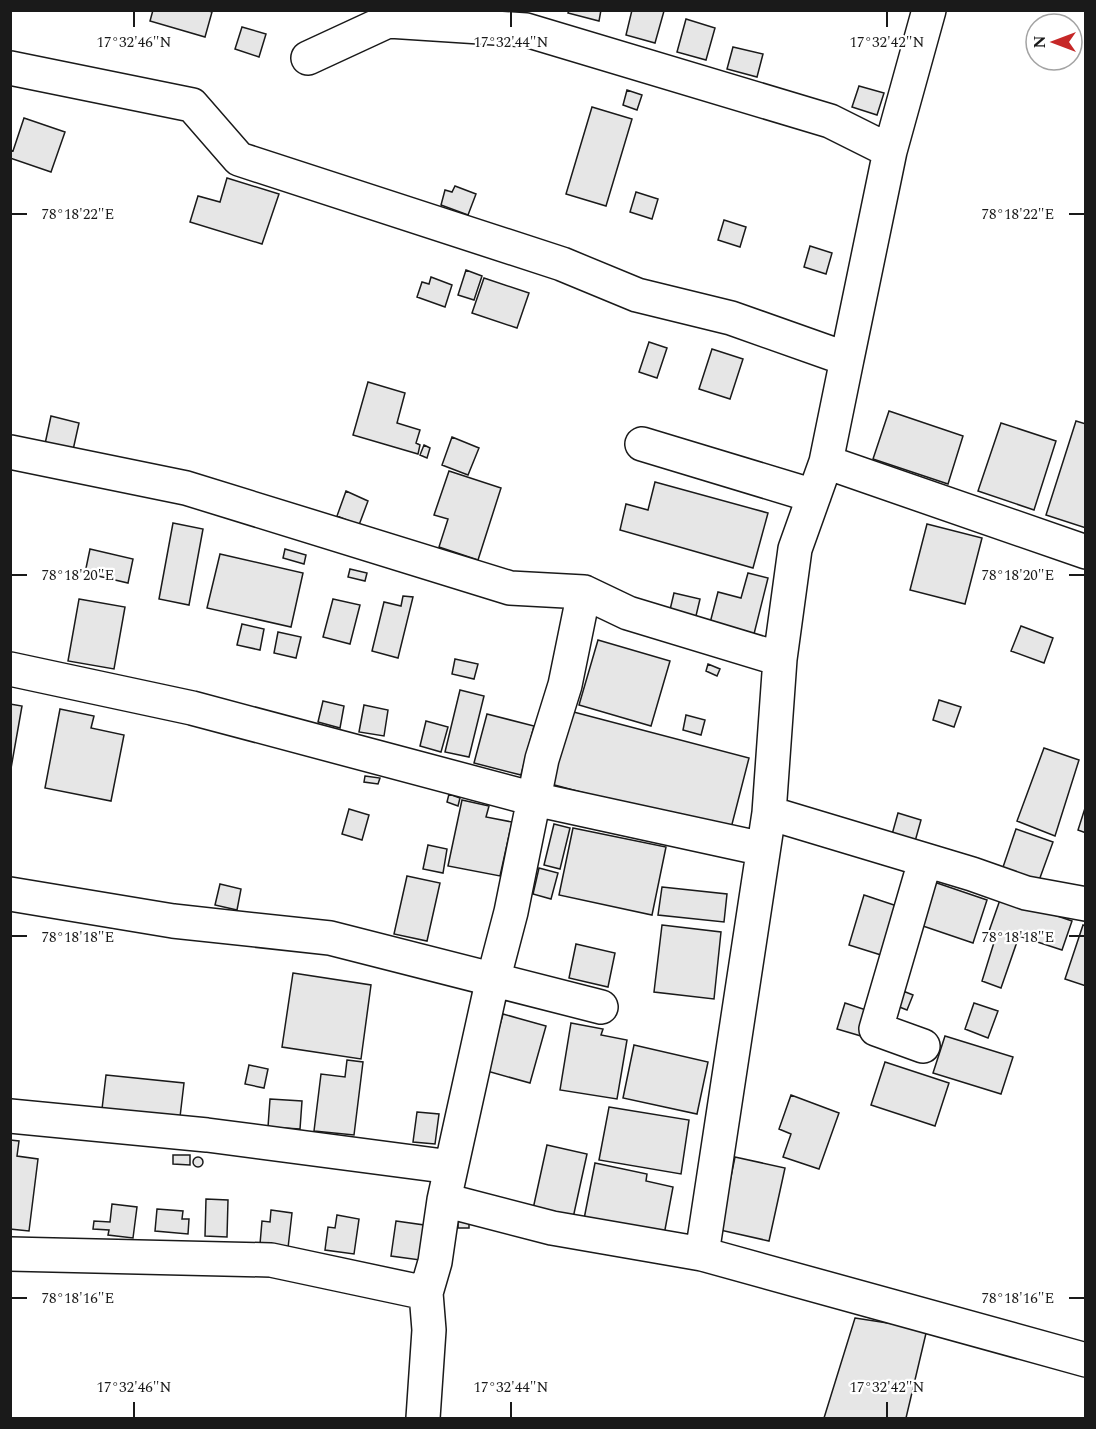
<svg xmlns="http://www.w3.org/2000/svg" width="1096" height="1429" font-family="Spectral,serif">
<rect width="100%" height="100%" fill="#fff"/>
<!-- building -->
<path fill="#e6e6e6" stroke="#1a1a1a" stroke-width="1.5" d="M153 10H206L212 12 205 37 150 21Z
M569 10H601L599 21 568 13Z
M632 10 664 11 655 43 626 35Z
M686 19 715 28 706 60 677 52Z
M242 27 266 34 259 57 235 49Z
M733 47 763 54 757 77 727 69Z
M859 86 884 93 877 115 852 107Z
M627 90 642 95 637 110 623 105Z
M592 107 632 119 606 206 566 194Z
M24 118 65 132 51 172 10 158V150L13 151Z
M227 178 279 194 262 244 190 222 198 196 220 202Z
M455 186 476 194 468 215 441 205 445 190 452 192Z
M636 192 658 199 652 219 630 212Z
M724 220 746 227 740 247 718 240Z
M810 246 832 253 826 274 804 267Z
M466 270 482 276 474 300 458 295Z
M431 277 452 285 445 307 417 297 422 282 429 284Z
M484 278 529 293 517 328 472 313Z
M649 342 667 348 657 378 639 372Z
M712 349 743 359 730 399 699 389Z
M368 382 405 393 397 423 420 430 416 443 420 445 418 454 353 435Z
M889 411 963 436 948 484 873 459Z
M51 416 79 423 73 450 45 444Z
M1076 421 1086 424V528L1046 515Z
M1001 423 1056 441 1034 510 978 491Z
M452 437 479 448 468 475 442 465Z
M424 445 430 448 427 458 420 455Z
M449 471 501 488 478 560 439 547 448 519 434 515Z
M655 482 768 513 753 568 620 530 626 504 648 510Z
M346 491 368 501 359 525 337 516Z
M173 523 203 529 189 605 159 599Z
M927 524 982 538 965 604 910 590Z
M90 549 133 559 128 583 85 573Z
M285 549 306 555 304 564 283 558Z
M220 554 303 573 291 627 207 608Z
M350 569 367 573 365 581 348 577Z
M748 573 768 578 754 634 710 623 718 592 741 598Z
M674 593 700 599 695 620 669 614Z
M403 596 413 597 398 658 372 651 384 602 401 606Z
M79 599 125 607 114 669 68 661Z
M333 599 360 605 350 644 323 637Z
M242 624 264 629 260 650 237 645Z
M1021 626 1053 638 1044 663 1011 651Z
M278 632 301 637 296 658 274 653Z
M598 640 670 661 651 726 579 705Z
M455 659 478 664 474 679 452 674Z
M708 664 720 669 717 676 706 671Z
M460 690 484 696 469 757 445 752Z
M939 700 961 707 954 727 933 720Z
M323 701 344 706 340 728 318 722Z
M10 704 22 706 10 774Z
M364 705 388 710 384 736 359 732Z
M60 709 94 716 91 728 124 735 111 801 45 788Z
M566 710 749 758 730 832 547 783Z
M487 714 534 726 521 775 474 763Z
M686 715 705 720 701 735 683 730Z
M426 721 448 727 441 752 420 746Z
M1044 748 1079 760 1055 836 1017 821Z
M365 776 380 778 378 784 364 782Z
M449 794 460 798 458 806 447 802Z
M462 800 489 806 486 817 512 822 500 876 448 866Z
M1086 805V833L1078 830Z
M349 809 369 815 362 840 342 834Z
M898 813 921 820 914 845 891 838Z
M554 824 570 828 560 869 544 865Z
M573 828 666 847 652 915 559 895Z
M1016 829 1053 842 1037 886 1001 873Z
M428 845 447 849 443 873 423 869Z
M539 868 558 873 551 899 533 894Z
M407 876 440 883 427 941 394 934Z
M934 882 987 900 973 943 920 925Z
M220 884 241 889 237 910 215 905Z
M662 887 727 894 724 922 658 915Z
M864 895 897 906 881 955 849 945Z
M1001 897 1072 921 1062 950 1019 936 1001 988 982 981 996 936 988 934Z
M662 925 721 932 714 999 654 992Z
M1083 925 1086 926V986L1065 979Z
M576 944 615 953 608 987 569 978Z
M293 973 371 985 361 1059 282 1047Z
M903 991 913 995 907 1010 897 1006Z
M845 1003 869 1011 861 1036 837 1029Z
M974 1003 998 1011 988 1038 965 1029Z
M503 1014 546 1026 530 1083 487 1071Z
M571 1023 603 1029 601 1035 627 1040 617 1099 560 1090Z
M945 1036 1013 1057 1001 1094 933 1073Z
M634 1045 708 1062 697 1114 623 1098Z
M347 1060 363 1062 354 1135 314 1131 321 1074 345 1077Z
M885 1062 949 1083 935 1126 871 1105Z
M249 1065 268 1069 264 1088 245 1084Z
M106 1075 184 1083 180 1117 102 1109Z
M791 1095 839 1113 819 1169 783 1157 791 1134 779 1129Z
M270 1099 302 1101 300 1129 268 1127Z
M609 1107 689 1120 681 1174 599 1160Z
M417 1112 439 1114 435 1144 413 1142Z
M10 1140 19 1141 17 1156 38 1159 29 1231 10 1229Z
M547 1145 587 1154 573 1218 533 1209Z
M173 1155H190V1165L173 1164Z
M193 1162a5 5 0 1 1 10 0a5 5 0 1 1-10 0Z
M735 1157 785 1168 769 1241 720 1230Z
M595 1163 647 1174 646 1181 673 1187 664 1235 584 1219Z
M206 1199 228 1200 227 1237 205 1236Z
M112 1204 137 1207 133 1238 108 1235 109 1230 93 1229 94 1221 110 1222Z
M157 1209 183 1211 182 1219H189L188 1234 155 1231Z
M271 1210 292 1213 288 1248 260 1244 262 1221 270 1222Z
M337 1215 359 1219 354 1254 325 1250 328 1227 335 1228Z
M458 1216H469V1228H458Z
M396 1221 424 1225 420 1260 391 1256Z
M855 1318 927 1329 906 1418H824Z"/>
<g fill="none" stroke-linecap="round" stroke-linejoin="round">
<defs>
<path id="minor" d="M308 58 388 21 526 30 830 121 890 151
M10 68 192 105 239 159 562 264 637 295 731 318 847 359 826 462 795 549 780 659 769 813 702 1254
M847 359 890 151 929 10
M642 444 814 496
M10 452 186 488 510 588 584 592 628 613 780 659
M826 462 1086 552
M10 669 192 708 534 799 763 849
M769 813 972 874 1026 893 1086 904
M10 894 173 921 330 938 601 1007
M923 1046 876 1029 925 861
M10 1116 207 1135 451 1167
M444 1200 552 1228 702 1254 1086 1360
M10 1254 271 1260 426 1293
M423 1418 429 1330 426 1293 435 1262 444 1200 489 996 511 912 542 759 565 685 584 592"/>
</defs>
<!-- minor casing -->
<use href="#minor" stroke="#1a1a1a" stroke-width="36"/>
<!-- minor -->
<use href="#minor" stroke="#fff" stroke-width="33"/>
</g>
<!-- ticks -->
<path fill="none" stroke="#1a1a1a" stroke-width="2" d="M134 12V27M511 12V27M887 12V27M12 214H27M1069 214H1084M12 575H27M1069 575H1084M12 936H27M1069 936H1084M12 1298H27M1069 1298H1084M134 1402V1417M511 1402V1417M887 1402V1417"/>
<g font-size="15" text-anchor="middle" fill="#1a1a1a" stroke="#fff" stroke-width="4.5" stroke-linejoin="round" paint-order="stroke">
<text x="134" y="47">17°32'46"N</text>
<text x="511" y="47">17°32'44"N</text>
<text x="887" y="47">17°32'42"N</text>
<text x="1018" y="219">78°18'22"E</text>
<text x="78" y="219">78°18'22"E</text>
<text x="1018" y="580">78°18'20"E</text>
<text x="78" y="580">78°18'20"E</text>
<text x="1018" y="942">78°18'18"E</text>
<text x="78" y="942">78°18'18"E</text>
<text x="1018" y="1303">78°18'16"E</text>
<text x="78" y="1303">78°18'16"E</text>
<text x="134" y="1392">17°32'46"N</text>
<text x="511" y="1392">17°32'44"N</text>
<text x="887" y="1392">17°32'42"N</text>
</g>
<!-- border -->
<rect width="1096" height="1429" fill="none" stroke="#1a1a1a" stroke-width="24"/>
<!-- north arrow -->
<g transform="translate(1054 42) rotate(270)"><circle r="28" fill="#ffffff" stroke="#a3a3a3" stroke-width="1.5"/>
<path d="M0-4.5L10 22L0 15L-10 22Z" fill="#c62828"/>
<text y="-9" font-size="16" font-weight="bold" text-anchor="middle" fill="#1a1a1a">N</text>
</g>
</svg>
